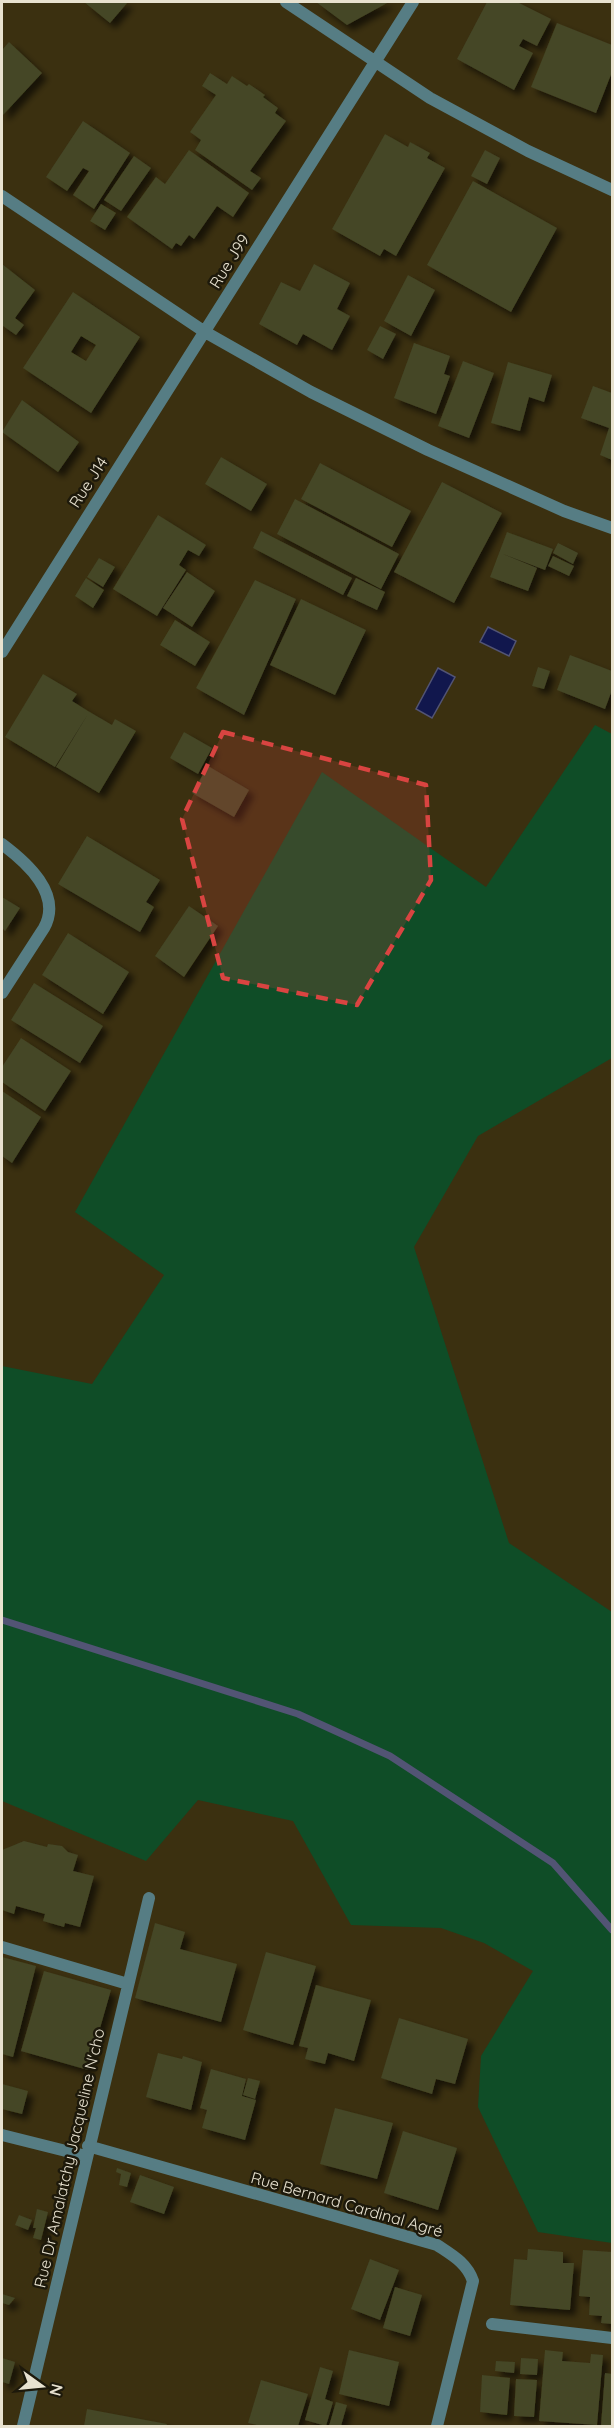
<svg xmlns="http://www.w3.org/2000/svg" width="614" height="2428" font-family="Quicksand,sans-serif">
<defs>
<filter id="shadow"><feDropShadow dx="5.5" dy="5.5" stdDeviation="3" flood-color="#0009"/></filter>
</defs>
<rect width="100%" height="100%" fill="#3b3010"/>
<!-- green -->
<path fill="#0f4d27" d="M595 725 612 734V1058L478 1136 414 1247 509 1543 612 1612V2243L538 2232 478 2107 481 2056 533 1971 484 1943 441 1928 351 1925 293 1821 198 1800 146 1861 2 1801V1366L92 1384 164 1275 75 1212 322 772 486 887Z"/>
<!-- water -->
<path fill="#11174d" stroke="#525474" stroke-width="1.5" d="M488 627 516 641 509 656 480 642Z
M438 668 455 677 432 718 416 709Z"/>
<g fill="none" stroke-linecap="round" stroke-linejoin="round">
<!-- stream -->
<path stroke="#525474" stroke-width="7" d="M2 1620 298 1714 390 1756 553 1863 612 1930"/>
</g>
<!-- building -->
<path fill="#444626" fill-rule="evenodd" filter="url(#shadow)" d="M84 2H128L110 23Z
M316 2H389L347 25Z
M487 2H517L551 19 537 46 523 39 519 46 533 53 514 90 457 59Z
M557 23 612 45V72L596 113 531 87Z
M9 42 42 73 3 115 2 113V50Z
M210 73 227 84 232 76 247 86 249 84 265 95 263 97 278 108 275 113 286 121 250 171 261 178 252 190 195 150 201 140 190 132 216 95 202 86Z
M83 121 130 153 94 209 73 195 89 171 83 168 67 191 46 177Z
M385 134 408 147 410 142 430 153 427 158 445 168 396 256 384 249 380 256 332 229Z
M189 150 249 193 233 217 217 206 194 239 189 235 181 246 176 243 172 249 127 217 156 177 165 184Z
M485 150 500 158 487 184 471 176Z
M134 156 151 168 121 211 104 200Z
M473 181 557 228 511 312 427 265Z
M101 204 116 213 105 230 90 221Z
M2 264 35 290 15 318 24 325 16 335 3 326 2 328Z
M314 264 350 283 337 309 350 316 332 350 303 334 297 345 259 324 281 282 300 291Z
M408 275 435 290 411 336 384 321Z
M73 292 140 337 91 413 23 368ZM81 336 96 345 86 361 71 352Z
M380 326 396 334 383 359 367 350Z
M414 343 450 356 444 374 450 376 436 414 394 398Z
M463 361 494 373 469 438 438 426Z
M508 362 552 375 544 402 529 397 520 431 491 423Z
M593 386 612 393V460L600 455 609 428 581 418Z
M22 400 79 442 58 472 2 432Z
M221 457 267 484 251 511 205 484Z
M320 463 411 511 392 547 301 499Z
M442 482 502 513 454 603 394 572Z
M295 499 399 554 381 589 277 534Z
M158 515 206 545 199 556 188 550 179 565 186 570 157 616 113 589Z
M261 531 352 578 343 595 253 548Z
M507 532 553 549 545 570 503 554 537 568 528 591 490 577Z
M558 543 578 553 573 564 553 553Z
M553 556 574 566 569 576 548 566Z
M99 558 115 567 103 587 87 577Z
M187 572 215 591 192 627 163 608Z
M86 578 104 590 93 608 75 596Z
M356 578 385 592 377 610 347 596Z
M255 580 296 599 244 715 196 688Z
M301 599 366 630 335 695 270 665Z
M175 620 210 642 195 666 160 645Z
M570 655 612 671V690L605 709 557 690Z
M538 667 550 671 544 689 532 686Z
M43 674 77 694 72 701 88 711 112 725 115 719 136 731 99 793 56 767 88 714 55 767 5 737Z
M184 732 212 748 198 774 170 758Z
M208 766 249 790 234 817 192 793Z
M87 836 160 880 146 902 154 907 140 932 58 884Z
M2 897 20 908 5 931 2 928Z
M189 906 218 926 184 977 155 956Z
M68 933 129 972 103 1014 42 975Z
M34 983 103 1026 80 1063 11 1020Z
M21 1038 71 1071 45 1111 2 1082V1067Z
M2 1091 41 1117 12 1163 2 1156Z
M24 1841 47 1847 48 1844 62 1846 68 1852 78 1855 73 1871 94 1876 80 1927 65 1923 64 1927 43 1921 45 1914 16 1906 14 1914 2 1910V1850Z
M155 1923 185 1932 180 1949 237 1964 221 2022 135 1998Z
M266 1952 316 1966 293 2045 243 2030Z
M2 1957 36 1966 13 2057 2 2054Z
M44 1971 111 1990 88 2070 21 2051Z
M316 1985 371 2000 354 2061 328 2053 325 2064 305 2059 308 2048 299 2046Z
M399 2018 468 2039 455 2084 436 2079 432 2094 381 2078Z
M158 2053 182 2059 183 2056 202 2062 191 2110 146 2097Z
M211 2069 246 2079 242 2096 256 2100 245 2140 202 2128 207 2110 200 2108Z
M248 2078 260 2081 255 2099 243 2095Z
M2 2084 28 2091 22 2114 2 2109Z
M335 2108 393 2123 377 2179 320 2164Z
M403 2131 457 2148 438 2210 384 2193Z
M117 2168 131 2173 127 2187 119 2185 121 2174 116 2172Z
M140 2175 174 2187 164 2214 130 2202Z
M37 2209 48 2212 41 2240 33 2238 36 2228H33Z
M19 2215 32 2220 28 2230 15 2225Z
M528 2249 563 2252V2263H574L570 2310 510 2305 514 2259 527 2260Z
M583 2250 612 2252V2324L601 2323 602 2316 589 2315 590 2297 579 2296Z
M370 2259 399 2270 380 2320 351 2309Z
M395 2287 422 2295 410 2336 383 2328Z
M2 2294 15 2298 9 2305 2 2303Z
M349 2350 399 2362 389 2406 339 2394Z
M545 2350 563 2352 562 2361 590 2363 591 2354 603 2355 597 2425 539 2421Z
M2 2358 15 2362 9 2384 2 2382Z
M521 2358 538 2359 537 2375 520 2374Z
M496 2361 515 2362 514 2373 495 2371Z
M320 2367 333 2371 325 2399 333 2402 326 2426 305 2420Z
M605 2373 612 2374V2426H601Z
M482 2375 510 2378 507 2415 480 2412Z
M516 2379 537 2380 534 2417 514 2416Z
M261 2380 308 2394 298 2426H261L248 2423Z
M336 2402 347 2405 341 2426H329Z
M87 2409 167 2424 166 2426H84Z"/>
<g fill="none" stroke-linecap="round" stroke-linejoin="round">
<!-- minor -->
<path stroke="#567d84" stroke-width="12" d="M286 2 430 98 528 151 612 190
M2 196 205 332 311 392 428 450 564 511 612 528
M2 652 413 2
M2 844C26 862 63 894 44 928L2 993
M2 1947 128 1984
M2 2135 86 2156
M88 2146 437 2245C452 2255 467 2263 473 2281L437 2426
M492 2324 612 2338
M23 2426 149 1898"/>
</g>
<!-- marked area -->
<path fill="#d94441" fill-opacity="0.2" stroke="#d94441" stroke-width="4.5" stroke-dasharray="12 8" stroke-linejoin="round" d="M223 732 426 785 431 880 357 1005 223 978 182 819Z"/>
<g text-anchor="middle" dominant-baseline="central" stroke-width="5" stroke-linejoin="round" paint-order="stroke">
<!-- street labels -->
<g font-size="16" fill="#e8e2d0" stroke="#1d190b">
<text transform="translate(229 261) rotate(-58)">Rue J99</text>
<text transform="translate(88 482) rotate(-57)">Rue J14</text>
<text transform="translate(69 2158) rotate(-77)">Rue Dr Amalatchy Jacqueline N'cho</text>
<text transform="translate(347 2204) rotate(16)">Rue Bernard Cardinal Agré</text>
</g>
</g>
<!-- border -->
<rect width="614" height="2428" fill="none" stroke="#e8e2d0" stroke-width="6"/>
<!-- north arrow -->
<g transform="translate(42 2386) rotate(105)" stroke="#1d190b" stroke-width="4.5" paint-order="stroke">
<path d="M0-4.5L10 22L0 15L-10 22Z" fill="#e8e2d0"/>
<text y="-9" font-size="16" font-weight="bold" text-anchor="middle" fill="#e8e2d0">N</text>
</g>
</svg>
